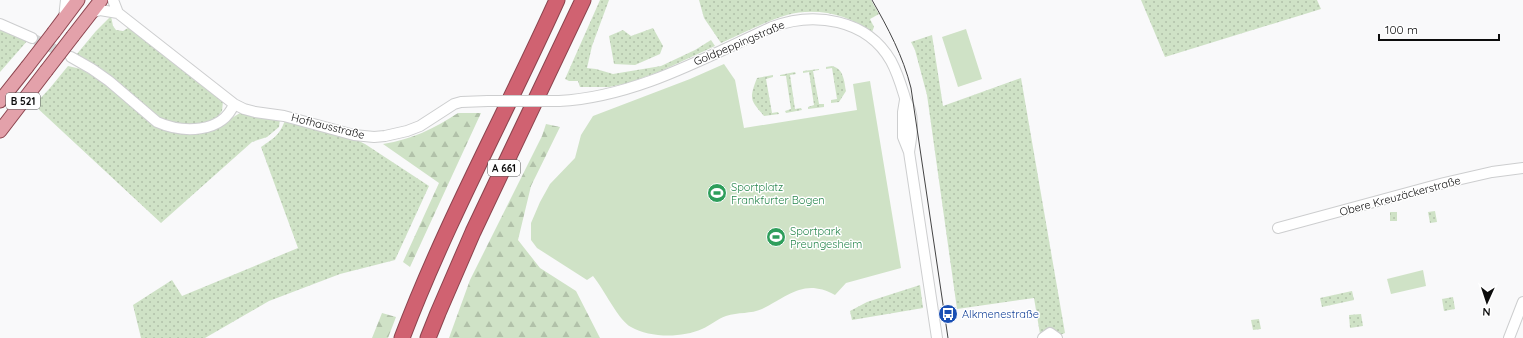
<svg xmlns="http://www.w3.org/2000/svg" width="1523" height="338" font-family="Quicksand,sans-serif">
<defs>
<pattern id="green-dots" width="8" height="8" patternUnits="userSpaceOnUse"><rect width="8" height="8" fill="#cfe2c6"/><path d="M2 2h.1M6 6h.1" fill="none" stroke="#b1c1a9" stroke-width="1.8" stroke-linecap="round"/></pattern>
<pattern id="forest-firs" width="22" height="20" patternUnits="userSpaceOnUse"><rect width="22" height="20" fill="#cfe2c6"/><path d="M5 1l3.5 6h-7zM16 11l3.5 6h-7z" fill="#b1c1a9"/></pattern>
</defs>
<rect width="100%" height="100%" fill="#f9f9fa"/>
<!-- green -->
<path fill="url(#green-dots)" d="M600 0H609L592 46 587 68 596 69 613 74 661 66 695 50 711 40 715 46 661 71 628 83 609 87H580L578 81H569L565 79Z
M699 0H871L879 14 870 19 874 27 872 32C848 14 815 7 787 15 764 22 742 34 721 43L704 18Z
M1141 0H1317L1321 9 1165 57Z
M111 16 113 26 116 30 123 31 128 28H131L223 101 222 111 217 117 206 123 190 125 171 124 155 115 76 55 96 31Z
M653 28 663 46 660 54 635 65 614 64 609 36 623 30 631 36Z
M0 30 28 40 0 72Z
M932 35 943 106 1021 78 1065 333 1060 335 1048 330 1040 334 1034 298 957 309 927 95 915 50 911 42Z
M68 66 81 69 104 83 157 126 176 133 194 134 214 129 240 113 280 119 279 127 267 137 252 142 161 223 34 105 50 88Z
M832 66C844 69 844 81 846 91L839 102 831 103V100L837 99 832 68 826 69V67Z
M819 69V70L813 71 819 104H824V107L808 109V107L814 105 809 72 803 73V71Z
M795 72 796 74 790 75 795 109 801 108 802 110 786 113 785 111 791 109 786 76H780V75Z
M773 75V77L766 79 772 113 778 112 779 114 764 116C750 100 749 99 757 78Z
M285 120 351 137 365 144 429 186 395 260 340 274 269 301 205 338H141L133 305 172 280 182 296 298 248 261 147C274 138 280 135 285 120Z
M1435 211 1437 222 1430 223 1428 212Z
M1390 212H1397V221H1390Z
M920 285 923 308 852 320 850 311 867 302Z
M1352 291 1354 300 1322 307 1320 298Z
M1453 297 1455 309 1444 311 1442 299Z
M1361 314 1363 326 1350 328 1349 315Z
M1259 319 1261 329 1253 330 1251 320Z"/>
<!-- forest -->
<path fill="url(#forest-firs)" d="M458 113H481L410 267 403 262 439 183 383 144C413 139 433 129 458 113Z
M546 124 560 127 531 186 518 240 540 268 576 291 600 338H449L470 280 542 136Z
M382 313 396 317 388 338H372Z"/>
<!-- pitch -->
<path fill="#cfe2c6" d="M966 29 982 79 958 87 942 37Z
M724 64 735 80 744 128 857 110 853 84 870 81 901 268 846 283 835 295C804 278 789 296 762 309 751 314 738 312 726 316 717 319 711 325 702 329 682 338 650 338 631 327 618 320 604 289 593 276L587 280 537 248 531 240V223L540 202 550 184 575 158 581 135 593 116 690 79Z
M1423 270 1426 286 1391 294 1387 279Z"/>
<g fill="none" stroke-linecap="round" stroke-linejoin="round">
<!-- minor-tunnel -->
<path stroke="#d5d5d6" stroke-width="10" stroke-dasharray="10 5" stroke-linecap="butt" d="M32 38 67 55"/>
<defs>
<path id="minor" d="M113 0 118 13
M91 13 100 10 118 13 234 104 244 109 255 112 284 116 354 135 374 137 385 136 407 131 420 126 454 104 461 102 488 101
M64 18 66 0
M0 24 32 38
M71 57 92 69 109 81 157 122C182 133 222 134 234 104
M905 100 903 112V137L909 152
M559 101C635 97 704 58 772 27 814 11 867 19 891 61 898 74 901 85 905 98 906 102 909 106 910 110 914 123 911 139 909 152L937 338
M1278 228 1444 183 1492 172 1523 168
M1043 338 1050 333 1057 338
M1509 338 1523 302"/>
<path id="major" d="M54 32 78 0
M73 36 101 0
M0 101 27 67
M0 131 46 71"/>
<path id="highway" d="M402 338C446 222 506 113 557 0
M428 338 438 313 473 232 583 0"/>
</defs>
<!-- minor casing -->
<use href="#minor" stroke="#cdcecf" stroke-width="12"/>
<!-- major casing -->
<use href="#major" stroke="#8b444e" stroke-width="15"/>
<!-- highway casing -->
<use href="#highway" stroke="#8b444e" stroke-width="17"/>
<!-- minor -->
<use href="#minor" stroke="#fff" stroke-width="10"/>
<!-- major -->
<use href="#major" stroke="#e3a1aa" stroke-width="13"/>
<!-- highway -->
<use href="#highway" stroke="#d06271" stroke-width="15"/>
<!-- tram -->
<path stroke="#444" stroke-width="1" d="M872 0C888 28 903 56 911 88L948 338"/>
<defs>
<path id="minor-bridge" d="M488 101H559"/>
<path id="major-bridge" d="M27 67 54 32
M46 71 73 36"/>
</defs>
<!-- minor-bridge casing -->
<use href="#minor-bridge" stroke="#cdcecf" stroke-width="12" stroke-linecap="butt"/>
<!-- major-bridge casing -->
<use href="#major-bridge" stroke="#8b444e" stroke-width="15" stroke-linecap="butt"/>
<!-- minor-bridge -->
<use href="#minor-bridge" stroke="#fff" stroke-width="10"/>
<!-- major-bridge -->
<use href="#major-bridge" stroke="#e3a1aa" stroke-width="13"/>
</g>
<!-- icons -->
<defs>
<symbol id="stadium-disc" viewBox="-11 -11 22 22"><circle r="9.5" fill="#2e9e5b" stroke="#fff"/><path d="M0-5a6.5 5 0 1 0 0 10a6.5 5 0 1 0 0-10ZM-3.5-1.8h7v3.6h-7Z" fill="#fff"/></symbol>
<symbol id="bus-disc" viewBox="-11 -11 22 22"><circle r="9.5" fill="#1a4fb4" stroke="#fff"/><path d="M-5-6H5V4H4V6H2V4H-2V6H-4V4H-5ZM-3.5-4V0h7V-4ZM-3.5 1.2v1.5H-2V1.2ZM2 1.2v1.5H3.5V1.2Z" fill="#fff"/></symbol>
</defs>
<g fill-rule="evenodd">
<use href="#stadium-disc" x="706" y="182" width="22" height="22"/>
<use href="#stadium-disc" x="765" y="226" width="22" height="22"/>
<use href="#bus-disc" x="937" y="303" width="22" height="22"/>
</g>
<g text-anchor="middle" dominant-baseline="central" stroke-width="3" stroke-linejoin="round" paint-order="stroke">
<!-- shield labels -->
<g fill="#fff" stroke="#555" stroke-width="1">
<rect x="6" y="93" width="34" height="16" rx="3"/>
<rect x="488" y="160" width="32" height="16" rx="3"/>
</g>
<g font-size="10" font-weight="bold" fill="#0c0c0c">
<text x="23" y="101">B 521</text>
<text x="504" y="168">A 661</text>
</g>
<!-- street labels -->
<g font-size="11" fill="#0c0c0c" stroke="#fff">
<text transform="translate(739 43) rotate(-23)">Goldpeppingstraße</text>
<text transform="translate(328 126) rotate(14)">Hofhausstraße</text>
<text transform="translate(1400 196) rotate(-15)">Obere Kreuzäckerstraße</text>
</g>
<!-- leisure labels -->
<g font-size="11" fill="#27864d" stroke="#fff" text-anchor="start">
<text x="731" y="187">Sportplatz<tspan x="731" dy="13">Frankfurter Bogen</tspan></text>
<text x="790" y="231">Sportpark<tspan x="790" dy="13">Preungesheim</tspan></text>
</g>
<!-- transit labels -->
<g font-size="11" fill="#164399" stroke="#fff" text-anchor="start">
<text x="962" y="314">Alkmenestraße</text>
</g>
</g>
<!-- north arrow -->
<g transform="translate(1487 302) rotate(183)" stroke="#ffffff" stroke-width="3" paint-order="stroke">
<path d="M0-3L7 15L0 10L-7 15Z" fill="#0c0c0c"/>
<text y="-6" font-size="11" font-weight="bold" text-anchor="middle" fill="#0c0c0c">N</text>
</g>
<!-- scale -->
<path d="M1379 34v6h120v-6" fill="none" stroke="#0c0c0c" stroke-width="2"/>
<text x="1385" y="34" font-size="12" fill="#0c0c0c" stroke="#ffffff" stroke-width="3" paint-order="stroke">100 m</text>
</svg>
